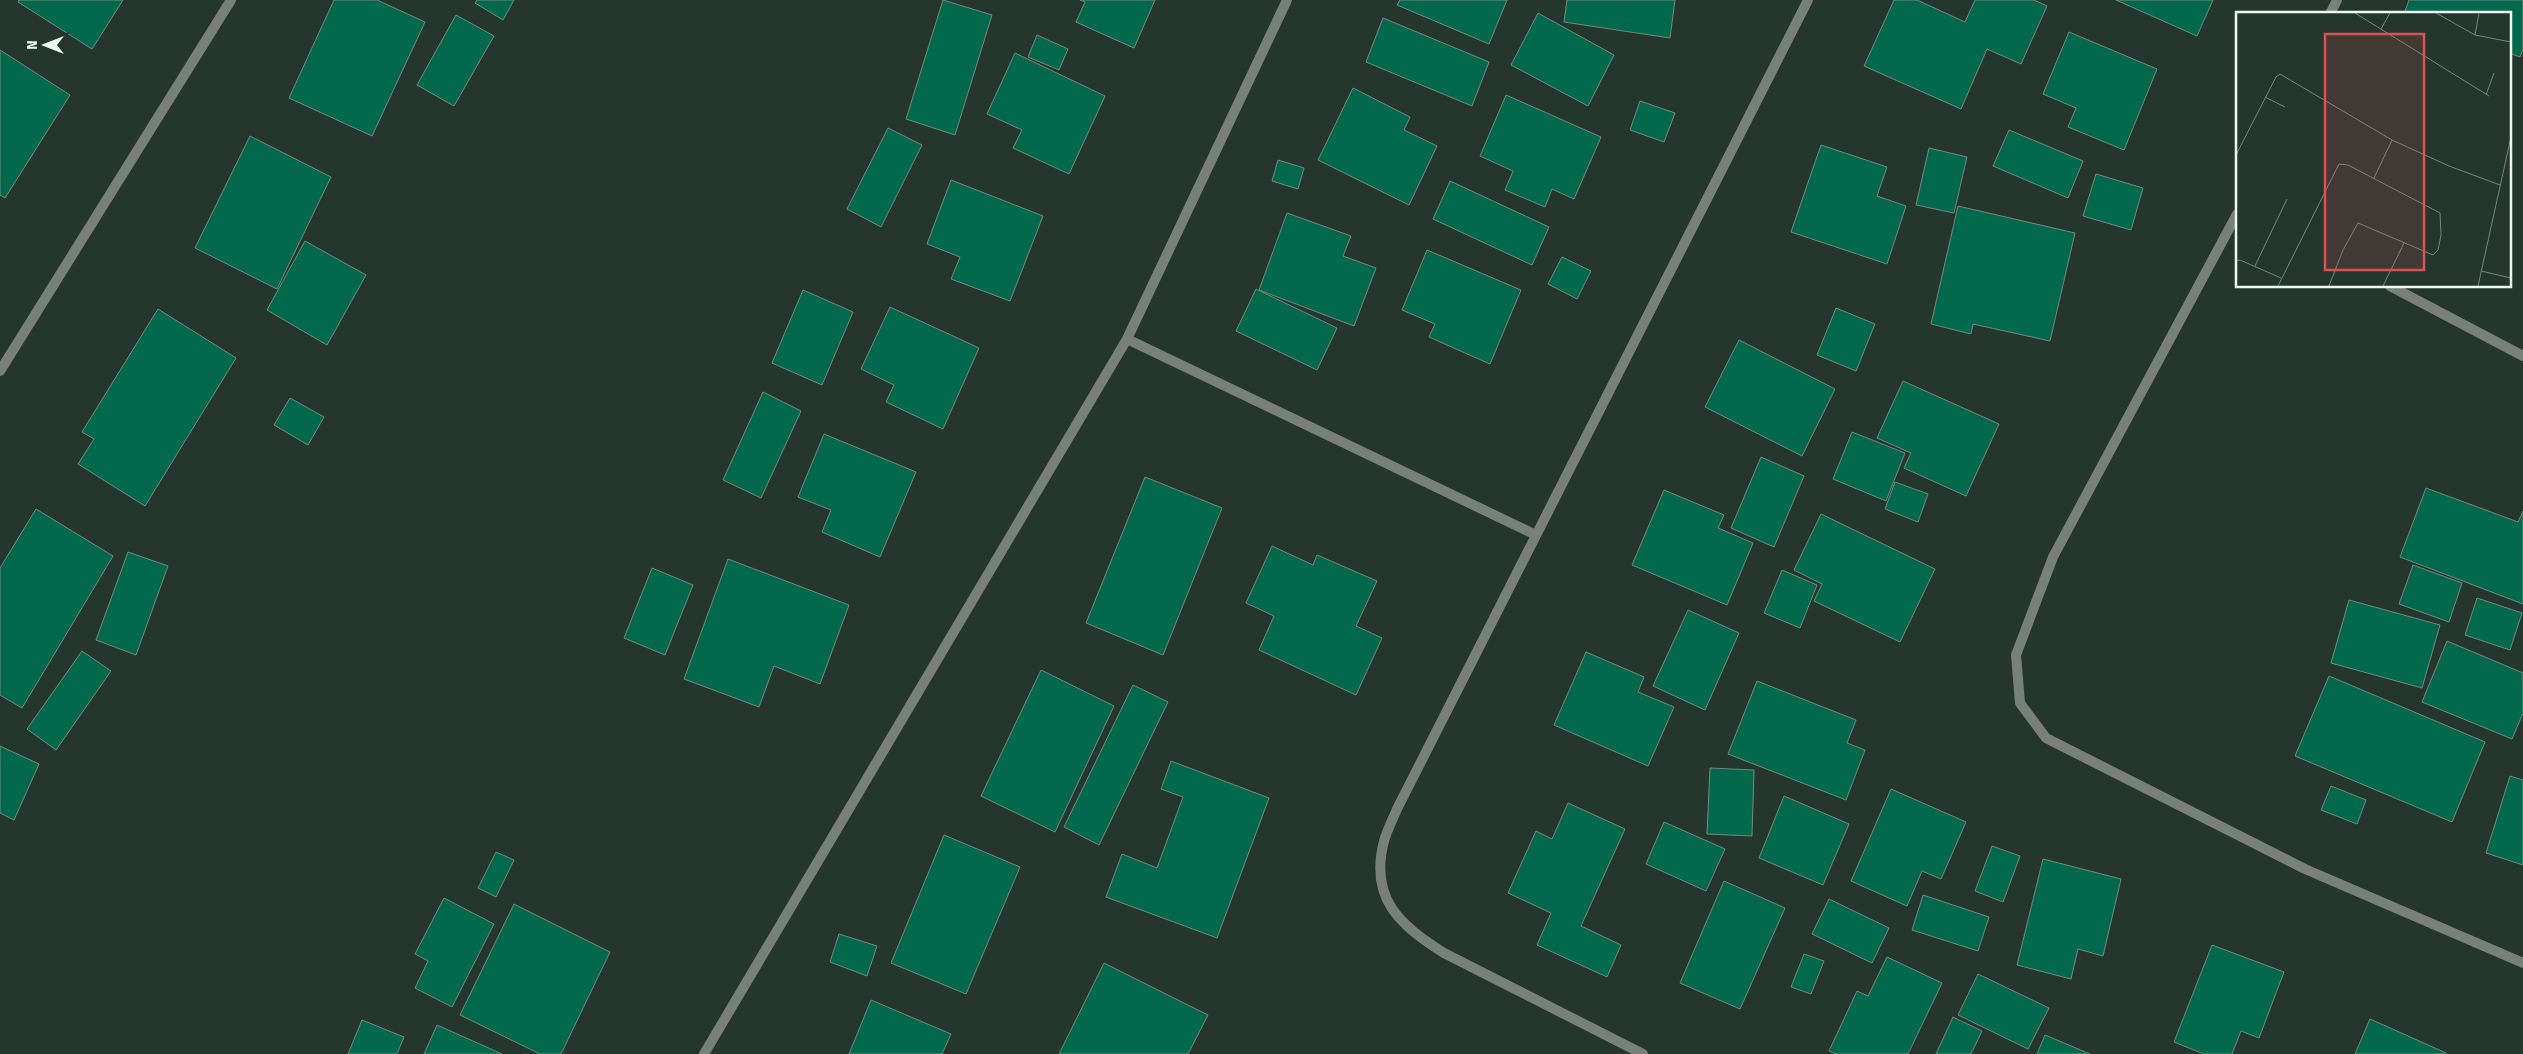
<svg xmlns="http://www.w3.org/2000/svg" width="2523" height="1054" font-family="'Fira Sans',sans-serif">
<rect width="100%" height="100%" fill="#25362f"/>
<!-- building -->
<path fill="#03694c" stroke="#75887f" d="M19 0H123L92 49 18 2Z
M334 0H377L425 22 372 136 289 98Z
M477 0H514L503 20 475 3Z
M943 0 992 15 955 135 906 119Z
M1080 0H1155L1134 48 1076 22 1085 2Z
M1400 0H1507L1489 44 1397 5Z
M1567 0H1675L1670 38 1564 22Z
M1894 0H1917L1965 22 1975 0H2034L2047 6 2021 64 1987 49 1961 109 1864 66Z
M2116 0H2213L2197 36Z
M2409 0H2523V49L2520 57 2509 53V14H2404Z
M1538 13 1614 55 1588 106 1511 65Z
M456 15 494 36 454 106 417 85Z
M1383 18 1489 62 1472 106 1366 62Z
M2069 32 2157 69 2124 150 2068 127 2076 108 2043 94Z
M1037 35 1068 49 1059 70 1028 57Z
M0 50 70 95 5 198 0 195Z
M1015 53 1105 96 1069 174 1013 148 1022 130 987 114Z
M1353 88 1410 117 1404 130 1437 146 1409 205 1318 160Z
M1506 95 1601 137 1574 199 1552 189 1545 207 1505 190 1513 171 1480 156Z
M1640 101 1675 113 1664 142 1630 130Z
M888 128 922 145 881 227 847 209Z
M2009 130 2083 161 2068 198 1993 166Z
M250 136 331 177 277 289 195 248Z
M1821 145 1887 167 1877 196 1906 206 1887 264 1791 232Z
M1929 148 1967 157 1954 213 1916 205Z
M1278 160 1304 168 1298 189 1272 181Z
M2096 174 2143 188 2131 230 2083 216Z
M951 180 1043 216 1010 301 951 279 960 257 927 244Z
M1450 181 1549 227 1532 265 1433 219Z
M1958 206 2075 233 2050 341 1973 324 1971 334 1931 324Z
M1287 213 1351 236 1343 256 1376 268 1354 326 1259 290Z
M305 241 366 275 327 345 267 310Z
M1427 250 1521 290 1490 364 1429 337 1435 324 1402 310Z
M1562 257 1591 271 1577 299 1548 284Z
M1256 289 1337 328 1317 370 1236 331Z
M803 290 853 312 822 385 772 363Z
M890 307 979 348 943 429 886 402 894 385 861 369Z
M1836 308 1875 324 1856 371 1817 355Z
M158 309 236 358 145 506 78 464 94 439 82 432Z
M1739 340 1835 389 1802 456 1705 407Z
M1903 381 1999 424 1966 496 1904 468 1911 453 1877 438Z
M763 392 801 411 761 498 723 480Z
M290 398 324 417 308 445 274 425Z
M1852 432 1905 453 1886 501 1833 479Z
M824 434 916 472 880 557 822 532 831 510 798 497Z
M1761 457 1804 476 1774 547 1731 528Z
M1145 477 1222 508 1163 655 1086 623Z
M1895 482 1928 494 1918 522 1885 509Z
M2426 488 2518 522 2523 511V604L2400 557Z
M1664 490 1724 515 1718 528 1753 543 1727 605 1632 565Z
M36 509 113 556 22 708 0 695V568Z
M1821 514 1935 569 1900 642 1814 601 1822 584 1794 570Z
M1272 546 1313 565 1317 555 1377 581 1356 626 1382 638 1356 695 1259 650 1274 616 1246 603Z
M128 552 168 566 136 655 96 640Z
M728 559 849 605 820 684 774 666 759 707 684 679Z
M2413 565 2462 583 2449 622 2399 604Z
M652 568 693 585 665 655 624 638Z
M1782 570 1817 585 1800 628 1764 613Z
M2477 598 2522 613 2510 650 2465 635Z
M2349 600 2440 625 2422 688 2331 663Z
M1688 610 1739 633 1705 710 1653 686Z
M2447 641 2523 673V713L2512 739 2422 702Z
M82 651 111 671 56 750 27 729Z
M1586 652 1644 677 1638 692 1674 707 1648 766 1554 725Z
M1041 670 1114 706 1055 832 981 796Z
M2329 676 2485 742 2452 822 2295 756Z
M1757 681 1856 720 1847 743 1865 750 1846 800 1728 754Z
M1133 685 1168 702 1099 845 1064 827Z
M0 746 39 764 14 820 0 813Z
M1171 761 1269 798 1217 938 1106 897 1122 854 1157 868 1183 797 1161 789Z
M1710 768 1754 770 1752 836 1707 834Z
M2510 776 2523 780V865L2486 853Z
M2331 786 2366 800 2357 824 2321 810Z
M1891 789 1966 822 1941 879 1922 871 1907 906 1851 881Z
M1784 796 1849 824 1823 885 1759 858Z
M1568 803 1625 829 1581 926 1621 945 1607 977 1537 945 1551 913 1508 893 1536 831 1552 839Z
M1664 822 1725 849 1706 891 1646 864Z
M944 835 1020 867 966 994 891 963Z
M1992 846 2020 856 2003 902 1975 891Z
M496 852 514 860 496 897 478 888Z
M2043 859 2121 879 2103 956 2078 949 2071 979 2017 965Z
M1724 881 1785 908 1740 1009 1680 983Z
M1923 895 1989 917 1978 951 1912 930Z
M444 898 494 924 452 1007 415 988 428 961 415 954Z
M1829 899 1889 928 1872 963 1812 934Z
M514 904 610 952 561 1054H540L460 1015Z
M839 934 877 946 867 976 830 962Z
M2212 945 2284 972 2259 1038 2241 1031 2232 1054H2204L2174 1042Z
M1804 954 1824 961 1811 994 1791 987Z
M1887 957 1942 983 1908 1054H1836L1829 1051 1857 991 1868 996Z
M1104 963 1208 1015 1188 1054H1059Z
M1978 974 2049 1008 2028 1049 1958 1015Z
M871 1000 951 1034 942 1054H849Z
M1953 1017 1982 1031 1971 1054H1936Z
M2370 1019 2446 1053V1054H2355Z
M362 1020 404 1037 397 1054H348Z
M437 1025 502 1054H424Z
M2045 1035 2090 1054H2037Z"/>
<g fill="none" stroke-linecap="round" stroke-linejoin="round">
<!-- minor -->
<path stroke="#78807c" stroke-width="10" d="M2330 14 2337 0
M2237 214 2053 557 2016 655 2020 703 2046 738 2305 869 2523 963
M2390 286 2523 356
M1127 339 1536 535
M0 371 231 0
M704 1054 1127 339 1287 0
M1643 1054 1444 953C1400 925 1369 899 1384 841 1387 830 1393 819 1397 809L1808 0"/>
</g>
<!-- overview -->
<g transform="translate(2236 12)">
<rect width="275" height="275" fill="#25362f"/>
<path fill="none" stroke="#75847d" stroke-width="1" d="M119 1 253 84M200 1 239 23 275 30M145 17 154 1M239 23 243 1M250 83 258 61M29 85 49 95M0 143 40 65 44 62 156 128 213 154 264 173M138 166 156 128M0 249 4 248 45 266M19 254 51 187M245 259 275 266M42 274 103 152 112 153 204 201 205 223 202 238 197 243 122 211 107 238 93 274M147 274 168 231M242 274 275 125"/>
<path fill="#db5250" fill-opacity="0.15" stroke="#db5250" stroke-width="2.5" d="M89 22H188V258H89Z"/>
<rect width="275" height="275" fill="none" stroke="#edf8f2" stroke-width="2.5"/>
</g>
<!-- north arrow -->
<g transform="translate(45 45) rotate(270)" stroke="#25362f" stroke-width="4" paint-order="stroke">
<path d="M0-4L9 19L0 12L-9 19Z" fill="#edf8f2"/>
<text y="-8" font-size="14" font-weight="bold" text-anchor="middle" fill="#edf8f2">N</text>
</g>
</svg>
